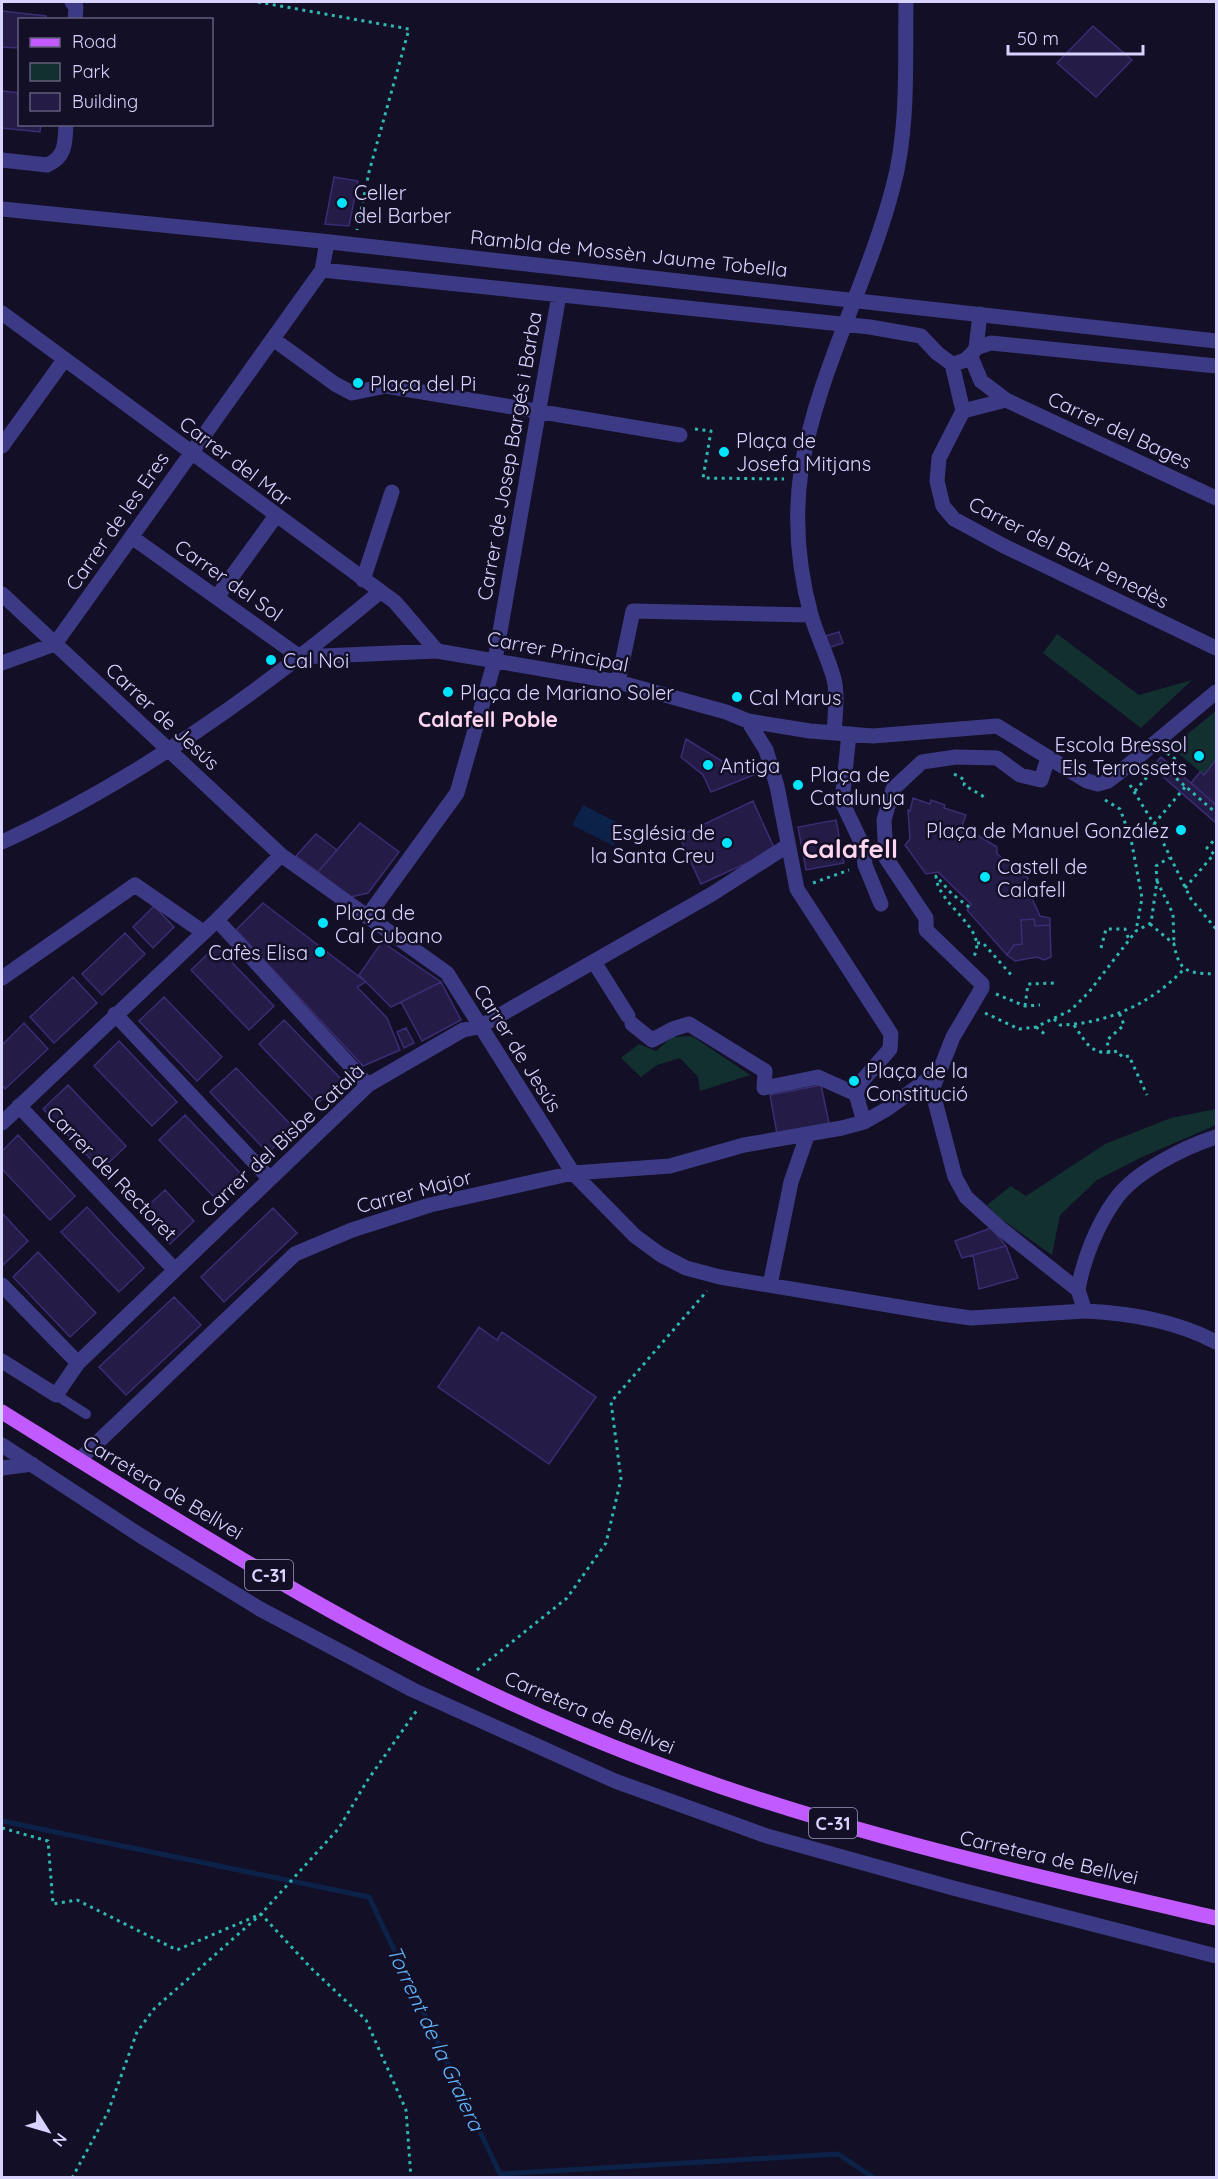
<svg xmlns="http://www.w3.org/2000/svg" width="1218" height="2179" font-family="Quicksand,sans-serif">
<rect width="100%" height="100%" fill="#130f26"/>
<!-- green -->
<path fill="#12302f" d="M1057 634 1139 695 1192 680 1141 728 1043 653Z
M1216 711V760L1204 775 1171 747Z
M692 1036 750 1075 700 1091 698 1077 680 1058 657 1065 641 1077 621 1058 639 1044 656 1051 672 1037Z
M1216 1109V1125L1142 1157 1097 1180 1060 1215 1052 1255 1001 1219 987 1205 1011 1186 1026 1196 1105 1144 1171 1118Z"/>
<!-- water -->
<path fill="#0c2248" d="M583 805 624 826 614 846 572 825Z"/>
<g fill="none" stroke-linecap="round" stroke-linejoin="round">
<!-- stream -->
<path stroke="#0c2248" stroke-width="5" d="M2 1821 369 1897 500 2174 838 2154 874 2178"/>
</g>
<!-- building -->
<path fill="#241b47" stroke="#3b2d73" stroke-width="1.5" d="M2 11 46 16V20H20V48L2 47Z
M1093 26 1132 60 1096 97 1057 63Z
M2 91 20 93V124H41L40 132 2 128Z
M334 177 358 181 349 226 325 224Z
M839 632 843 643 828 648 825 636Z
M686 739 722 761 730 772 751 763 756 774 711 792 703 775 681 757Z
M1161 757 1216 805V823L1152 767Z
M1216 760V805L1191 783 1200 772 1204 775Z
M913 798 930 804 931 800 945 805 944 808 966 815 962 826 997 847V854L1028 878 1026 885 1040 916 1050 918V925L1035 926 1034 919 1021 920 1022 944 1014 945 1007 955 967 910 971 904 938 872 926 874 905 845 910 839 908 810 910 811Z
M753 801 775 850 701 884 679 836Z
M836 820 844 863 806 870 798 827Z
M360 823 399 852 368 893 351 897 318 872Z
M316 834 337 850 318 872 296 856Z
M263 903 366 982 357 987 387 1018 400 1050 363 1066 236 930Z
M154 906 174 927 153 948 133 927Z
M1034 919 1035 926 1050 925 1051 957 1044 960 1037 957 1015 961 1007 955 1014 945 1022 944 1021 920Z
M125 933 145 954 102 995 82 974Z
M382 942 441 982 391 1007 359 975Z
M216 946 274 1006 249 1030 191 970Z
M73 977 97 1003 54 1043 30 1017Z
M441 982 461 1020 422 1041 401 1002Z
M164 997 222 1057 197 1081 139 1021Z
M284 1020 342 1080 317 1104 259 1044Z
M24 1023 48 1049 5 1089 2 1085V1045Z
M406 1028 414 1043 404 1048 397 1032Z
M119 1041 177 1102 152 1126 94 1066Z
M236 1068 294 1128 268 1153 210 1092Z
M68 1085 126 1146 101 1170 43 1109Z
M821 1085 829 1123 777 1134 770 1095Z
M185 1115 243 1176 217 1200 159 1140Z
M18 1135 75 1196 50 1220 2 1169V1151Z
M165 1190 194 1221 170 1244 140 1213Z
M87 1207 144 1268 119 1292 61 1232Z
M273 1208 297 1233 224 1302 201 1277Z
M2 1213 28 1241 3 1265 2 1263Z
M991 1228 1006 1246 962 1258 955 1241Z
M1006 1246 1018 1278 979 1289 973 1255Z
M38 1252 96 1313 70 1337 13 1277Z
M174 1297 201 1325 126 1395 99 1367Z
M479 1327 497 1340 502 1332 596 1397 549 1464 438 1387Z"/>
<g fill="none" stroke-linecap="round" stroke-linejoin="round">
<!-- path -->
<path stroke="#2fb8b0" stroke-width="3" stroke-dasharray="3 4.5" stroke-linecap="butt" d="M258 2 409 29 369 172 357 230
M695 429 711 431 703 478 784 479
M1167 753 1178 761 1169 772 1216 813
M954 774 965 780 964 785 986 798
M1130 785 1154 824 1191 899 1216 929
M1135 791 1159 763 1169 772
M1105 800 1120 809 1131 839 1142 898 1136 931
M1154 824 1186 786
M1157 881 1173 914 1174 944
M813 883 849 870
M1185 888 1214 854 1207 848 1216 838
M969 907 952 894 936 876C937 905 989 928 974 956
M1150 924 1174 944C1179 974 1190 973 1216 974
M977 943H983L1013 977
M1101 948 1106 929H1125L1129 940
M996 994 1025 1006 1040 1005
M1025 1006 1028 984 1057 983
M985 1013 1019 1029 1036 1027 1071 1010 1089 992 1136 931 1151 923 1157 881 1156 866 1169 858
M1054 1019 1060 1025C1107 1024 1152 1003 1184 969
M1074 1025C1087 1044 1092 1057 1118 1051L1122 1057 1129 1056 1147 1095
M1036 1027 1047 1036
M1109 1053 1107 1040 1124 1025 1119 1012
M477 1670 567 1598 606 1543 621 1479 611 1402 707 1291
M2 1828 48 1841 53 1904 77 1900 177 1950 261 1914 312 1969 366 2020 406 2110 411 2178
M72 2178 108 2112 137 2032 154 2009 261 1914 339 1828 367 1781 417 1710"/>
<!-- service -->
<path stroke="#3d3a85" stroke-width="10" d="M56 1395 86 1414"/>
<!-- pedestrian -->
<path stroke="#3d3a85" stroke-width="15" d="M594 962 628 1016
M632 1024 652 1040 673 1029 689 1024 765 1071 764 1088 818 1077 856 1094"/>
<!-- minor -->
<path stroke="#3d3a85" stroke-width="15" d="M72 2 76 7 75 20
M2 160 47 165C66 157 65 143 66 124
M322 270 870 327 921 336 937 353 952 364C964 362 970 358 976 348L991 343 1216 366
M2 313 395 602 437 651
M273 339 335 384 352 393 386 386 680 435
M976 348 980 314
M971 357 981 381 1006 400
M952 364 963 411 939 458 937 481 943 506 954 519 1004 546 1216 648
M963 411 1006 400 1216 498
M2 446 64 360
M133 538 300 657
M363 580 392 492
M2 594 281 855 447 973 573 1173 635 1236 661 1255 686 1268 720 1277 936 1313 971 1318 1085 1311
M217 597 275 517
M300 657 437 651 618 682 726 712 748 721 810 731 873 736 997 726 1087 781 1098 784 1108 781 1120 772 1216 692
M2 663 55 644 322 270 327 242
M618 682 633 611 811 615
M748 721 766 750 777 786 797 889 891 1034 890 1049 862 1081 856 1094 864 1122
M834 733C835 716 838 696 834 679 828 657 817 636 811 615 798 567 794 520 801 471 817 372 868 283 893 187 909 128 905 62 906 2
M849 734 842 802 863 846 865 865 881 904
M2 842C138 780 265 688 380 592
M886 858 926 918V930L982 984V988L953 1037 932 1090 955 1177 966 1197
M886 858 884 820 893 789 922 762 956 757 997 758 1020 775 1041 780 1048 758
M367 917 457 793 495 660 559 295
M217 920 368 1085
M2 978 135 885 203 932
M115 1014 269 1178
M19 1106 174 1269
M2 1123 217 920 281 855
M2 1285 78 1363
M770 1285 791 1182 807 1136
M1078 1290C1083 1260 1097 1225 1115 1200 1134 1172 1185 1147 1216 1137
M2 1361 56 1395 78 1363 368 1085 463 1030 479 1027 712 894 787 846
M2 1445 141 1536 260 1609 413 1690 615 1781 767 1836 953 1888 1216 1956
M79 1460 295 1254 352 1230 430 1205 573 1173 670 1166 744 1145 842 1128 864 1122 887 1109 939 1071
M2 1468 32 1464"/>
<!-- tertiary -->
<path stroke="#3d3a85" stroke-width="15" d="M2 209 321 241 1216 341
M966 1197 1000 1228 1078 1290 1085 1311C1130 1313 1176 1321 1216 1342"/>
<!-- primary -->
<path stroke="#c25bff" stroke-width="15" d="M2 1412C188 1528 374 1647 577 1732 782 1819 1000 1868 1216 1918"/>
</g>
<!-- markers -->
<g fill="#00e5ff" stroke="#130f26" stroke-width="2">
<circle cx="342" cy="203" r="6"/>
<circle cx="358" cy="383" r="6"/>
<circle cx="724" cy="452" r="6"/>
<circle cx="271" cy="660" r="6"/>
<circle cx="448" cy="692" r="6"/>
<circle cx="737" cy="697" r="6"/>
<circle cx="1199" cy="756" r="6"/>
<circle cx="708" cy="765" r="6"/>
<circle cx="798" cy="785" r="6"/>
<circle cx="1181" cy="830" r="6"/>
<circle cx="727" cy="843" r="6"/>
<circle cx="985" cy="877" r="6"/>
<circle cx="323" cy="923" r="6"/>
<circle cx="320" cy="952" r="6"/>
<circle cx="854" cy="1081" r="6"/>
</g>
<g text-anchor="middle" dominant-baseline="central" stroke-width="5" stroke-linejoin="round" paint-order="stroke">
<!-- shield labels -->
<g fill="#130f26" stroke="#9e99be" stroke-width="1.5">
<rect x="245" y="1560" width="48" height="30" rx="4.5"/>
<rect x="809" y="1808" width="48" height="30" rx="4.5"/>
</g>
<g font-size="18" font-weight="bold" fill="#d9d4ff">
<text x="269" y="1575">C-31</text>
<text x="833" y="1823">C-31</text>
</g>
<!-- poi labels -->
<g font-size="20" fill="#d9d4ff" stroke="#130f26" text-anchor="start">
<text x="354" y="192">Celler<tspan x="354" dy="23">del Barber</tspan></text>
<text x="370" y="383">Plaça del Pi</text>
<text x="736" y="440">Plaça de<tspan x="736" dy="23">Josefa Mitjans</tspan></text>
<text x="283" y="660">Cal Noi</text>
<text x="460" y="692">Plaça de Mariano Soler</text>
<text x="749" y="697">Cal Marus</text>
<text x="1187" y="744" text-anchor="end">Escola Bressol<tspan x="1187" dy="23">Els Terrossets</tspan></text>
<text x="720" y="765">Antiga</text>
<text x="810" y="774">Plaça de<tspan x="810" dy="23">Catalunya</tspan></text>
<text x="1169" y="830" text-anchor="end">Plaça de Manuel González</text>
<text x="715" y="832" text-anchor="end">Església de<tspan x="715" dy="23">la Santa Creu</tspan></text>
<text x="997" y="866">Castell de<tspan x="997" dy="23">Calafell</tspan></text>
<text x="335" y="912">Plaça de<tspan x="335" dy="23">Cal Cubano</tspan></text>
<text x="308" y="952" text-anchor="end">Cafès Elisa</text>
<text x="866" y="1070">Plaça de la<tspan x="866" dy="23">Constitució</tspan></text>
</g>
<!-- street labels -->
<g font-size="20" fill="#d9d4ff" stroke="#130f26">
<text transform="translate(629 253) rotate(6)">Rambla de Mossèn Jaume Tobella</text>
<text transform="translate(1120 430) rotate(25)">Carrer del Bages</text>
<text transform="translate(509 456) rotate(-80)">Carrer de Josep Bargés i Barba</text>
<text transform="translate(236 461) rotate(37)">Carrer del Mar</text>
<text transform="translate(117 521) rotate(-55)">Carrer de les Eres</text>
<text transform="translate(1069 552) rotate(27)">Carrer del Baix Penedès</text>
<text transform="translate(229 580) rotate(35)">Carrer del Sol</text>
<text transform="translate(558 651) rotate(11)">Carrer Principal</text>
<text transform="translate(163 716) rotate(43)">Carrer de Jesús</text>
<text transform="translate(518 1048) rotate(58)">Carrer de Jesús</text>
<text transform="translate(282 1140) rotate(-43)">Carrer del Bisbe Català</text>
<text transform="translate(112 1173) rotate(46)">Carrer del Rectoret</text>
<text transform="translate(414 1191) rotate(-15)">Carrer Major</text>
<text transform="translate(163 1487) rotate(31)">Carretera de Bellvei</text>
<text transform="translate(590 1712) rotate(23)">Carretera de Bellvei</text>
<text transform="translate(1049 1857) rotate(13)">Carretera de Bellvei</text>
</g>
<!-- neighbourhood labels -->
<g font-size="21" font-weight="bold" fill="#ffd6f0" stroke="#130f26">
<text x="488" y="719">Calafell Poble</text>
</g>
<!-- water labels -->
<g font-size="21" font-style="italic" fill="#62b6ff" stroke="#130f26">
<text transform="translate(436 2038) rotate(65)">Torrent de la Graiera</text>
</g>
<!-- district labels -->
<g font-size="26" font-weight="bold" fill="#ffd6f0" stroke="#130f26">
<text x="850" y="848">Calafell</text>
</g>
</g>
<!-- border -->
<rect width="1218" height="2179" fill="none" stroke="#d9d4ff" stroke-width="6"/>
<!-- legend -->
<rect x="18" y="18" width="195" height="108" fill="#130f26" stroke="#625e7d" stroke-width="1.5"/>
<rect x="30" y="38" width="30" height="9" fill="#c25bff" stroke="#625e7d" stroke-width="1.5"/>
<text x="72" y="48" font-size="18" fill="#d9d4ff">Road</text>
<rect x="30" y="63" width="30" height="18" fill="#12302f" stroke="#625e7d" stroke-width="1.5"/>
<text x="72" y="78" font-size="18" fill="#d9d4ff">Park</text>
<rect x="30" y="93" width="30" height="18" fill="#241b47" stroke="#625e7d" stroke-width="1.5"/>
<text x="72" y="108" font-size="18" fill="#d9d4ff">Building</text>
<!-- north arrow -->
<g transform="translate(48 2131) rotate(127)" stroke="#130f26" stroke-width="4.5" paint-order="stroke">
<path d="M0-4.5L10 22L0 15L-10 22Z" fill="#d9d4ff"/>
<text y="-9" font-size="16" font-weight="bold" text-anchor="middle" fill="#d9d4ff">N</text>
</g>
<!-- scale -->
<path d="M1008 45v9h135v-9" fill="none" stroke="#d9d4ff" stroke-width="3"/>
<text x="1017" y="45" font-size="18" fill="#d9d4ff" stroke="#130f26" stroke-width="4.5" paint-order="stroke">50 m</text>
</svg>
